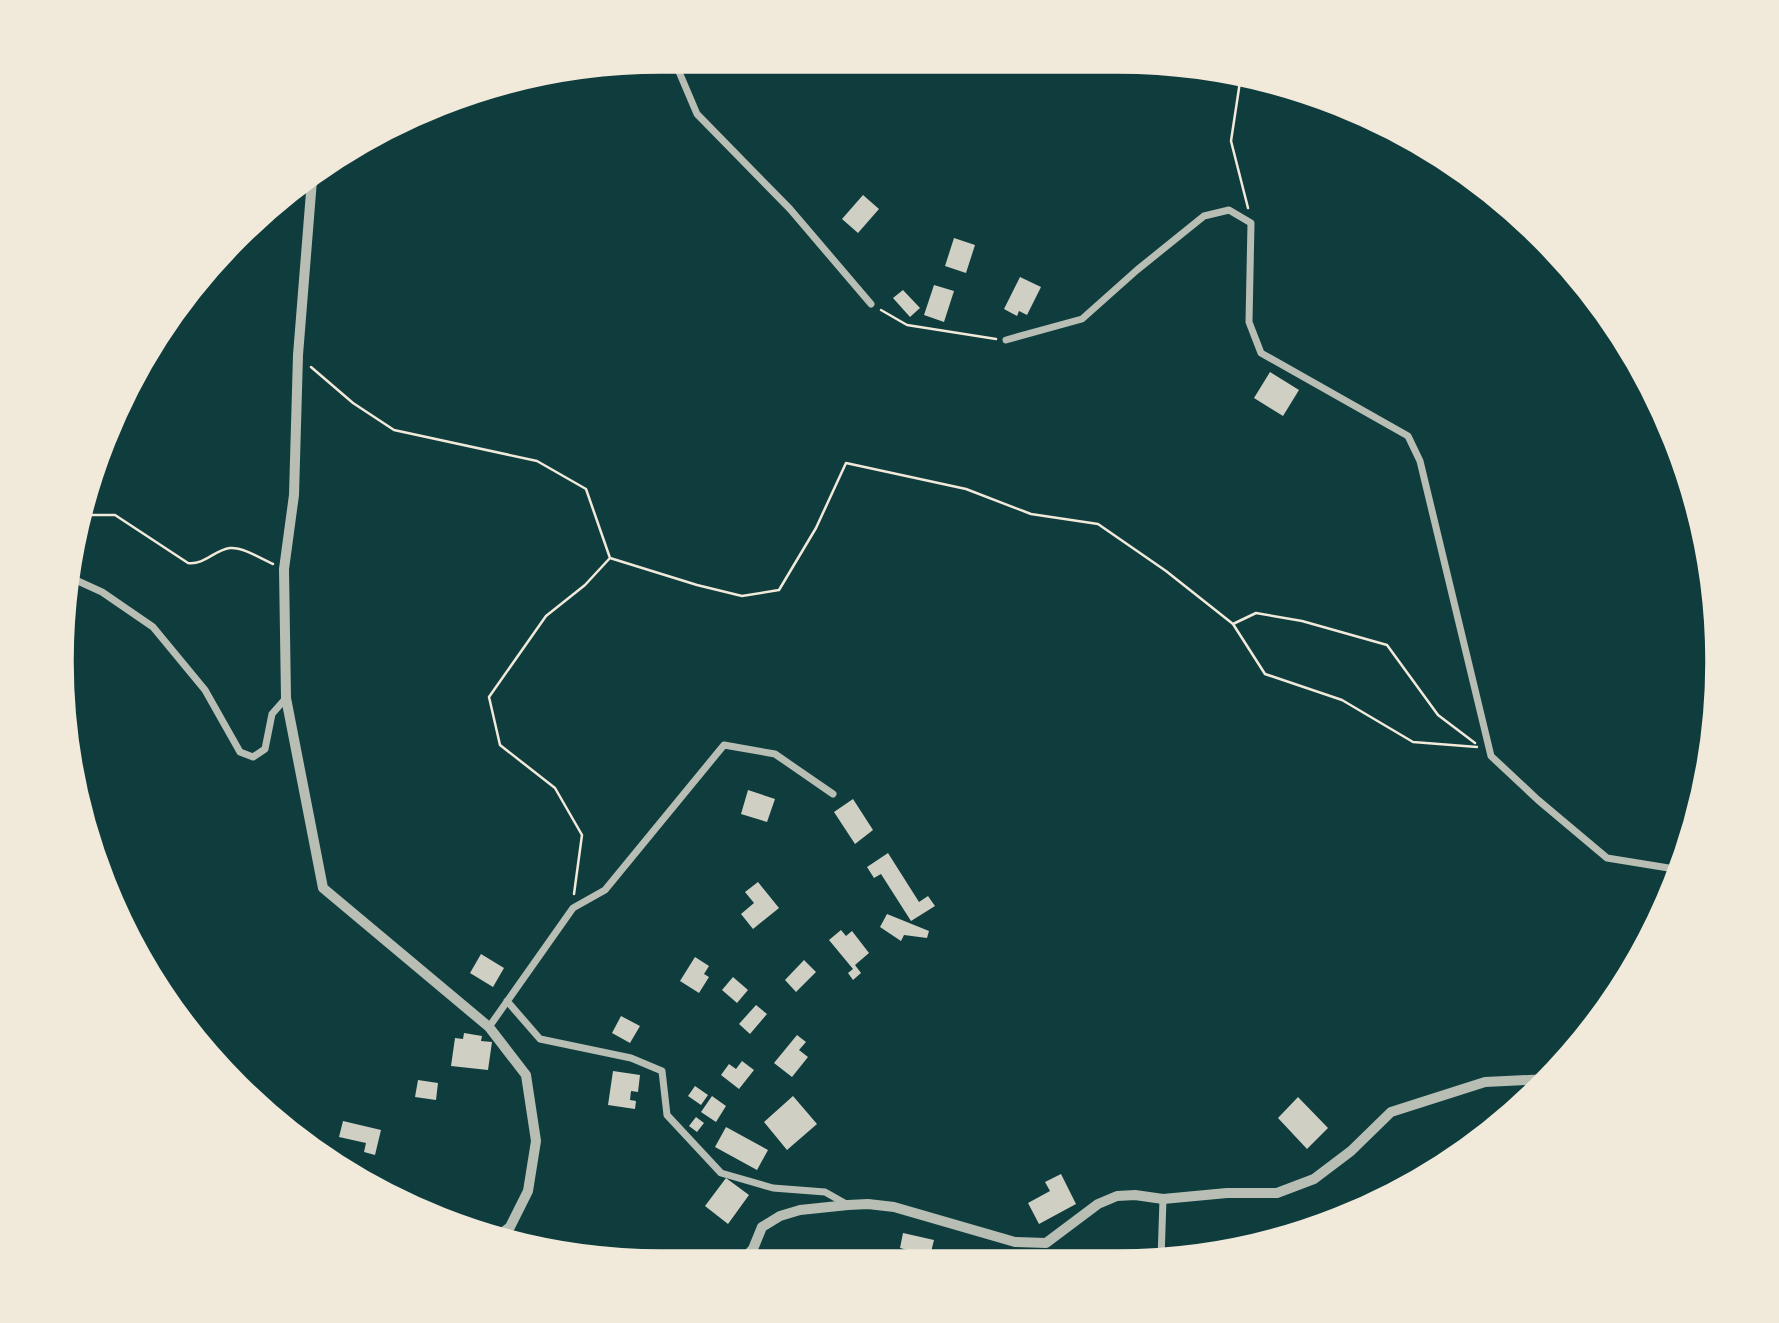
<svg xmlns="http://www.w3.org/2000/svg" width="1779" height="1323" font-family="Cabin,sans-serif">
<rect width="100%" height="100%" fill="#0f3d3e"/>
<!-- building -->
<path fill="#cfcfc3" d="M863 195 879 209 858 233 842 219Z
M954 238 975 245 966 273 945 266Z
M1020 277 1041 287 1027 315 1019 311 1017 316 1004 309Z
M934 285 954 291 944 322 924 315Z
M903 290 920 308 910 317 893 298Z
M1270 372 1299 390 1283 416 1254 398Z
M748 790 775 799 767 822 741 814Z
M853 799 873 830 855 844 834 812Z
M888 853 919 902 928 896 935 906 911 921 881 874 874 878 867 867Z
M758 882 779 908 753 929 741 914 754 903 745 892Z
M887 914 929 931 927 938 904 935 901 941 880 927Z
M841 930 846 936 852 931 869 953 855 965 861 973 853 980 848 973 853 969 829 940Z
M481 954 504 968 493 987 470 973Z
M695 957 709 966 704 974 709 977 699 993 680 981Z
M804 960 816 972 796 992 785 980Z
M733 977 748 990 737 1003 722 990Z
M756 1005 767 1014 750 1034 739 1024Z
M621 1016 640 1026 630 1043 612 1033Z
M464 1033 482 1036 481 1041 492 1042 488 1070 451 1066 455 1038 463 1039Z
M797 1035 806 1042 799 1050 808 1057 792 1077 774 1063Z
M742 1061 754 1070 739 1089 721 1075 729 1064 736 1069Z
M613 1071 640 1075 638 1092 631 1091 630 1100 636 1101 635 1109 608 1105Z
M418 1080 438 1083 436 1100 415 1097Z
M695 1086 708 1095 701 1105 688 1096Z
M712 1096 726 1106 716 1122 701 1112Z
M793 1096 817 1124 787 1150 764 1122Z
M1298 1097 1328 1128 1307 1149 1278 1118Z
M696 1117 704 1123 697 1132 689 1126Z
M343 1121 381 1130 375 1155 364 1152 366 1143 339 1137Z
M726 1127 768 1150 757 1170 715 1147Z
M1061 1174 1076 1204 1039 1224 1028 1203 1050 1191 1045 1182Z
M726 1178 749 1195 728 1224 705 1206Z
M903 1233 934 1240 929 1260H909L911 1251 900 1248Z"/>
<g fill="none" stroke-linecap="round" stroke-linejoin="round">
<!-- path -->
<path stroke="#f1e9da" stroke-width="2.5" d="M1241 75 1231 141 1248 208
M881 310 907 325 996 339
M311 367 353 403 394 430 537 461 586 489 610 558 585 585 546 616 489 697 500 745 555 788 582 835 574 894
M82 513 87 515H115L188 563C205 565 214 550 230 548 244 547 261 559 273 564
M610 558 697 585 742 596 779 590 816 528 846 463 966 489 1031 514 1098 524 1166 571 1233 624 1256 613 1302 621 1387 645 1438 715 1475 743
M1233 624 1265 674 1342 700 1413 742 1477 747"/>
<!-- minor -->
<path stroke="#b8beb3" stroke-width="7" d="M674 60 697 114 790 209 871 304
M1006 340 1082 319 1137 270 1204 216 1229 210 1251 223 1249 322 1261 353 1408 436 1420 461 1491 756 1538 800 1607 858 1681 870
M69 577 102 592 153 627 205 690 240 752 253 757 265 749 272 714 286 698
M507 1001 540 1039 631 1058 662 1071 667 1115 721 1173 773 1188 825 1192 848 1205
M489 1027 573 908 605 890 724 745 775 754 833 794
M1161 1259 1163 1199"/>
<!-- tertiary -->
<path stroke="#b8beb3" stroke-width="10" d="M312 180 298 355 294 495 284 569 286 698 323 888 489 1027 526 1075 536 1141 528 1191 510 1227 497 1237
M742 1261 753 1249 762 1227 780 1216 800 1210 848 1205 868 1204 894 1207 1015 1242 1046 1243 1098 1204 1117 1196 1135 1195 1163 1199 1227 1193H1277L1314 1179 1351 1151 1391 1112 1485 1082 1549 1079"/>
</g>
<!-- crop -->
<path d="M0 0H1779V1323H0ZM661 72H1118A589 589 0 0 1 1707 661V662A589 589 0 0 1 1118 1251H661A589 589 0 0 1 72 662V661A589 589 0 0 1 661 72Z" fill="#f1e9da" fill-rule="evenodd"/>
<path fill="none" stroke="#f1e9da" stroke-width="3.5" d="M661 72H1118A589 589 0 0 1 1707 661V662A589 589 0 0 1 1118 1251H661A589 589 0 0 1 72 662V661A589 589 0 0 1 661 72Z"/>
</svg>
